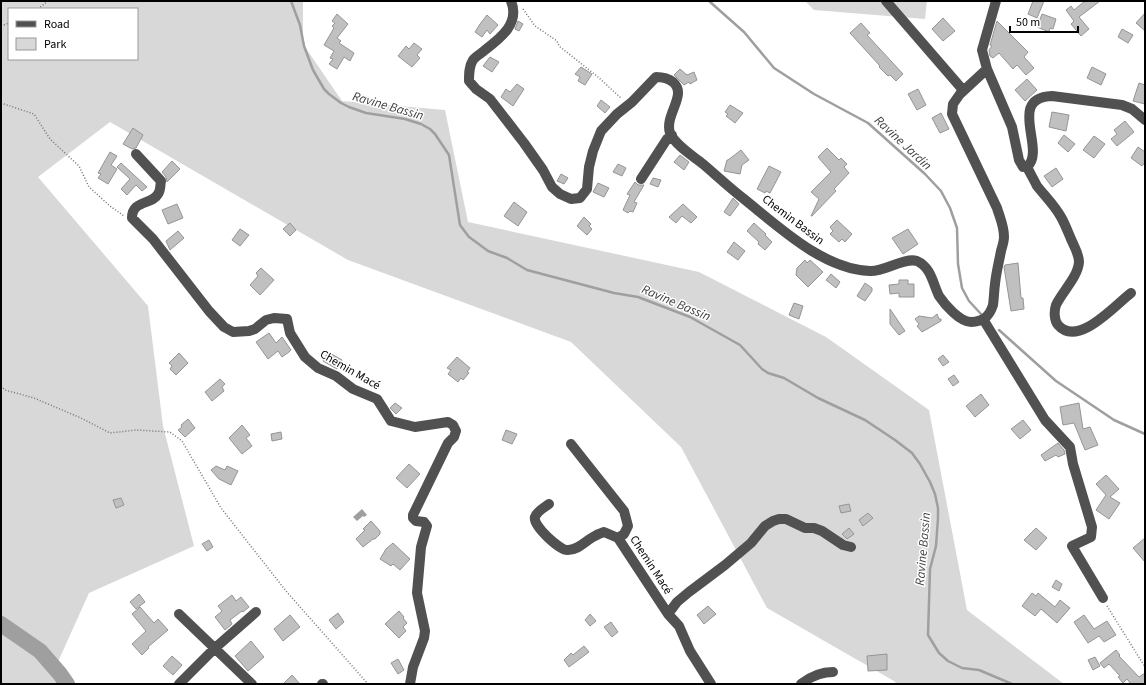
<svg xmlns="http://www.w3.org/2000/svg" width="1146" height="685" font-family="'Source Sans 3',sans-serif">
<rect width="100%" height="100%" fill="#fff"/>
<!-- green -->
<path fill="#d8d8d8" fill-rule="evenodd" d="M1 1H303V44L342 101 445 110 468 222 699 272 826 337 929 410 967 610 1064 684H897L894 681 767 608 681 447 571 342 348 260 110 122 38 177 148 306 163 426 194 546 89 593 57 664 68 684H1ZM9 9H137V59H9Z
M805 1H927L925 19 814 10Z"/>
<!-- water -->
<path fill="#9f9f9f" d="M362 509 367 515 364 517 363 516 357 521 353 517Z"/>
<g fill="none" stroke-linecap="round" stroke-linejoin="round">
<!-- stream -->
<path stroke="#9f9f9f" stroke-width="2.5" d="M291 1 300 25 304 46 313 70 324 89 329 94 341 103 349 107 366 113 405 119 421 124 430 129 435 134 449 155 460 225 469 237 476 242 488 251 507 258 527 270 614 293 638 297 690 317 740 345 762 369 768 373 784 378 818 398 865 420 895 440 912 453 920 464 930 482 935 494 938 508V518L936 546 930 569 928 635 939 653 948 661 962 668 979 670 1012 684
M709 1 744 32 774 68 814 94 868 123 925 174 941 191 950 208 957 228 958 264 962 288 969 301 981 314
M999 330 1056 381 1114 420 1145 434"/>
<!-- river -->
<path stroke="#9f9f9f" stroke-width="16" d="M1 624 40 651 60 674 67 684"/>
</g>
<!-- building -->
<path fill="#c0c0c0" stroke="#959595" d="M1033 1H1044L1037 18 1028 14Z
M1085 1H1100L1079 17 1089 29 1081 36 1071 24 1074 21 1066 10 1071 6 1074 10Z
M1145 13V31L1136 23Z
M337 14 348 24 337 38 341 41 339 43 354 53 350 61 344 57 337 69 329 64 333 59 330 58 334 51 324 45 334 28 332 26 335 23 332 21Z
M1042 14 1056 19 1053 29 1050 28 1049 32 1037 27Z
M487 15 498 25 490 34 487 30 482 37 475 32 480 24Z
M943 18 955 31 943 41 932 29Z
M518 21 523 24 519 31 515 29Z
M997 21 1028 52 1024 57 1034 68 1026 75 1017 65 1013 69 999 53 993 58 990 56 989 50 992 46 990 45Z
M861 23 870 33 867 35 903 74 896 81 890 75 888 76 879 67 880 66 850 33Z
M1122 29 1133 35 1128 43 1118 37Z
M414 43 422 49 417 55 420 58 412 67 398 56 406 46 409 49Z
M490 57 499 62 492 72 483 66Z
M581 67 592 74 585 85 578 81 580 77 575 74Z
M1092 67 1106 74 1101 85 1087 78Z
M680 69 687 75 694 72 697 80 690 84 689 82 684 85 674 75Z
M1027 79 1037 90 1025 101 1015 90Z
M1139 83 1145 85V104L1133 101Z
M517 84 524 89 513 106 501 97 506 89 510 92Z
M918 89 926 105 917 110 908 94Z
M601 100 610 107 605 113 597 106Z
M730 105 743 113 735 123 726 116 728 114 725 112Z
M1052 112 1069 115 1066 131 1049 127Z
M941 113 949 129 940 133 932 118Z
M1125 121 1134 132 1117 146 1111 139 1117 134 1114 130Z
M133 128 143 135 136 148 132 149 123 144Z
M1064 135 1075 144 1068 152 1058 143Z
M1094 136 1105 144 1094 158 1083 150Z
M1138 147 1145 152V162L1142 166 1131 158Z
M827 148 839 160 841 158 847 164 844 167 849 173 834 189 836 191 812 216H811L819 199 811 192 831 172 818 157Z
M741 150 749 160 742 165 740 174 724 171 727 160H728Z
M110 152 117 156 111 165 117 169 108 184 98 178 101 174 98 173Z
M680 155 689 162 684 170 674 162Z
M172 161 180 169 167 182 166 177 162 172Z
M121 163 147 187 142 191 136 185 127 195 121 189 130 179 117 167Z
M618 164 626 168 622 176 613 172Z
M769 166 781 172 770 193 766 191 765 193 757 189Z
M1056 168 1063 179 1052 187 1044 176Z
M561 174 568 178 564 184 557 181Z
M653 178 661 180 658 187 650 184Z
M635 182 638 185H644L634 202 637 203 633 212 630 211 628 213 623 210 630 195 627 194Z
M598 183 609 188 604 197 593 192Z
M733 198 739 204 730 216 724 212Z
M514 202 527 212 518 226 504 216Z
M177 204 183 218 168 224 162 210Z
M683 204 697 217 691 223 682 216 676 223 669 217Z
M584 217 591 224 589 226 592 229 587 235 577 226Z
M837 220 852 234 845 242 842 239 839 242 830 234 833 231 830 227Z
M290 223 296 230 290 236 283 229Z
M754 223 766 234 765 235 772 242 765 250 758 244 759 242 747 231Z
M240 229 249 235 240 246 232 240Z
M908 229 918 244 903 254 892 238Z
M178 231 184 238 170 250 166 241Z
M734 242 745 251 738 260 727 252Z
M805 260 807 263 810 260 823 272 808 287 796 275 797 268Z
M1018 263 1021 298H1023L1024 309 1011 311 1004 267 1005 265Z
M261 268 274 280 260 295 250 285 258 276 256 273Z
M831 274 840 282 836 288 826 280Z
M899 280H908V284H914V297H899V293L890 294 889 285 899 284Z
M865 283 872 288V291L865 301 857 296Z
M794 303 803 306 799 319 789 315Z
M890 309 905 331 899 335 890 324Z
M937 314 939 319H941V321L922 332 917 326 919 324 915 319 919 316 932 318Z
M269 333 276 343 282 337 291 350 289 352 282 357 278 351 268 359 256 342Z
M328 352 342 360 337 369 323 361Z
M179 353 188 363 176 375 170 369 172 366 169 363Z
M943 355 949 362 943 366 938 359Z
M457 357 470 368 467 372 469 373 463 380 461 378 458 382 448 374 451 370 447 368Z
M954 375 959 382 953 386 948 379Z
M220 379 225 384 222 387 224 391 212 401 205 392Z
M981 394 989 405 975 417 966 406Z
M395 403 402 408 396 414 390 408Z
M1079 403 1083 429 1090 427 1098 445 1085 450 1074 423 1063 425 1060 407Z
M188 419 195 428 185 437 178 430 182 427 181 425Z
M1023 420 1031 430 1020 439 1011 429Z
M242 425 250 435 246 438 252 446 242 454 229 438Z
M506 430 517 434 512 444 502 440Z
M281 432 282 439 272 441 271 434Z
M1058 443 1064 450 1065 454 1058 457 1056 455 1045 461 1041 455Z
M409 464 420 474 407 488 396 478Z
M216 466 225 470 227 466 238 471 231 485 219 479 211 470Z
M1106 475 1119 489 1110 497 1120 503 1109 519 1096 510 1106 495 1096 484Z
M121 498 124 505 116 508 113 500Z
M849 504 851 511 841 513 839 506Z
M868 513 873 518 863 526 859 520Z
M371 521 380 531V534L375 539H373L363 547 356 539 365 530 363 529Z
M849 528 854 534 847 539 842 534Z
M1036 528 1047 538 1036 550 1024 540Z
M1145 538V562L1133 548Z
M209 540 213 547 207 551 202 544Z
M393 543 410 559 400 570 393 564 391 566 380 559 386 549Z
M1056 580 1062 584 1059 591 1052 587Z
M1032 593 1036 596 1038 593 1055 607 1060 600 1070 608 1057 623 1041 609 1035 616 1022 606Z
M139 594 145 602 136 609 130 602Z
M232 595 236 601 241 597 249 607 243 612 242 611 230 620 232 624 225 630 215 617 222 611 218 606Z
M708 606 716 614 704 624 697 615Z
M140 607 154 623 158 619 168 630 148 647 149 648 142 655 132 644 146 631 132 614Z
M399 611 404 617 403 618 407 623 403 627 406 631 399 638 385 624Z
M338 613 344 622 336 629 329 620Z
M590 614 596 621 590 626 585 620Z
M290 615 300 627 283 641 274 629Z
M1084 615 1094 629 1107 621 1116 635 1104 642 1099 636 1088 643 1074 622Z
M611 622 618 632 612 637 604 627Z
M251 641 264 657 248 671 235 656Z
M584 646 589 652 569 667 564 660 571 653 573 655Z
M1116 650 1120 655 1119 656 1139 677 1145 673V684H1129L1130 683 1127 679 1123 683 1118 677 1120 676 1109 664 1104 668 1100 663Z
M887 654V670L868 671 867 656Z
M172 656 182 665 173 675 163 666Z
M1095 657 1100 666 1093 670 1088 660Z
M398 659 404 670 398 674 391 663Z
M292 675 300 684H283Z"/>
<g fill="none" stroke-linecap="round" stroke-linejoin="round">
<!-- path -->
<path stroke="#737373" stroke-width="1.5" stroke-dasharray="1 2" stroke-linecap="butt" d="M38 9 48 1
M523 9 535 26 557 41 559 46 598 77 621 98
M1 26 9 23
M1 103 34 114 50 139 79 166 89 187 110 206 124 216
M1 386 5 390 34 398 81 418 110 433 136 430 170 432 182 441 221 508 286 591 368 684
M1107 606 1145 667"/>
<!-- minor -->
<path stroke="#515151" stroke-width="10" d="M511 1C520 23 501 38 485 50 482 53 476 56 473 60 469 66 469 74 469 81L476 89 490 99 524 143 543 170 552 187 560 194 571 199 580 198 587 189 589 167 593 151 601 131 617 114 632 102 656 77C663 77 668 78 673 82 688 95 664 115 670 133 675 145 693 156 703 164 717 176 730 188 744 199 780 228 823 269 870 271 884 272 904 257 917 261 931 267 933 284 939 296 945 305 960 322 971 322 976 322 984 320 987 316 990 313 992 308 993 305 994 298 994 291 995 284 996 273 999 262 1001 251 1002 247 1004 242 1004 237 1004 226 1000 218 997 208L952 114 953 104 960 94 987 69
M886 1 963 90
M996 1 982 50 987 69 1012 127 1019 160 1023 167H1027C1047 150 1006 98 1052 96L1122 105 1132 109 1145 120
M136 154 161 181C160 185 161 190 158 194 152 205 132 200 132 218L153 239 209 311 224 327 233 332 249 331 255 329 266 320 274 318 287 319 290 333 305 357 318 368 336 376 353 389 377 399 391 421 415 427 448 422 453 425 456 431 454 437 448 443 413 515V518L416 521 424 522 427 526 421 547 417 593 425 631 424 638 413 667 410 684
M1027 167C1030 173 1034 180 1037 186 1045 196 1055 206 1061 217 1065 224 1068 232 1071 239 1074 246 1079 254 1079 262 1078 277 1062 292 1056 305 1054 311 1054 320 1058 325 1078 348 1115 305 1131 293
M641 179 667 139 672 135
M983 319 1045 420 1070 447 1073 464 1092 527 1091 537 1072 546 1103 598
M571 444 624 511 628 526 624 534 618 538 668 614 679 626 690 651 711 684
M549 504C545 507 537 511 535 517 532 525 560 551 568 550 579 550 586 540 595 536 598 534 601 533 604 532L618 538
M179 614 252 684
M668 614 677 602 689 592 725 565 751 543 765 526 773 521 779 519H786L805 528H814L822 531 843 545 851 547
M179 684 215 648 256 612
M322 684H323
M801 684C810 677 821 672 833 672"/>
</g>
<g text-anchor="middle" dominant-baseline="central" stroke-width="3" stroke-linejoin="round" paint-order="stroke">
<!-- street labels -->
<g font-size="12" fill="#000" stroke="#fff">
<text transform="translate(793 220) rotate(37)">Chemin Bassin</text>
<text transform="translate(350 370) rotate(30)">Chemin Macé</text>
<text transform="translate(651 565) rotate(57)">Chemin Macé</text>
</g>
<!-- water labels -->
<g font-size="13" font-style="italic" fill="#404040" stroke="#fff">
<text transform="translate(388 106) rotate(16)">Ravine Bassin</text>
<text transform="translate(903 143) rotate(43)">Ravine Jardin</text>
<text transform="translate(676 303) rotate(23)">Ravine Bassin</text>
<text transform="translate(923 549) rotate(-85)">Ravine Bassin</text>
</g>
</g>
<!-- border -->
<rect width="1146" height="685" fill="none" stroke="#000000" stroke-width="4"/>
<!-- legend -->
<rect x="8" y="8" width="130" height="52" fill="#ffffff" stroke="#999999"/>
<rect x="16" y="21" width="20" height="6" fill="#515151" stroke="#999999"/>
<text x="44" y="28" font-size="12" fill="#000000">Road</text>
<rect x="16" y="38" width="20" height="12" fill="#d8d8d8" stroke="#999999"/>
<text x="44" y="48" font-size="12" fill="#000000">Park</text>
<!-- scale -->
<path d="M1010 26v6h68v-6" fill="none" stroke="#000000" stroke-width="2"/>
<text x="1016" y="26" font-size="12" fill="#000000" stroke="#ffffff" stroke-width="3" paint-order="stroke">50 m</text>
</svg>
